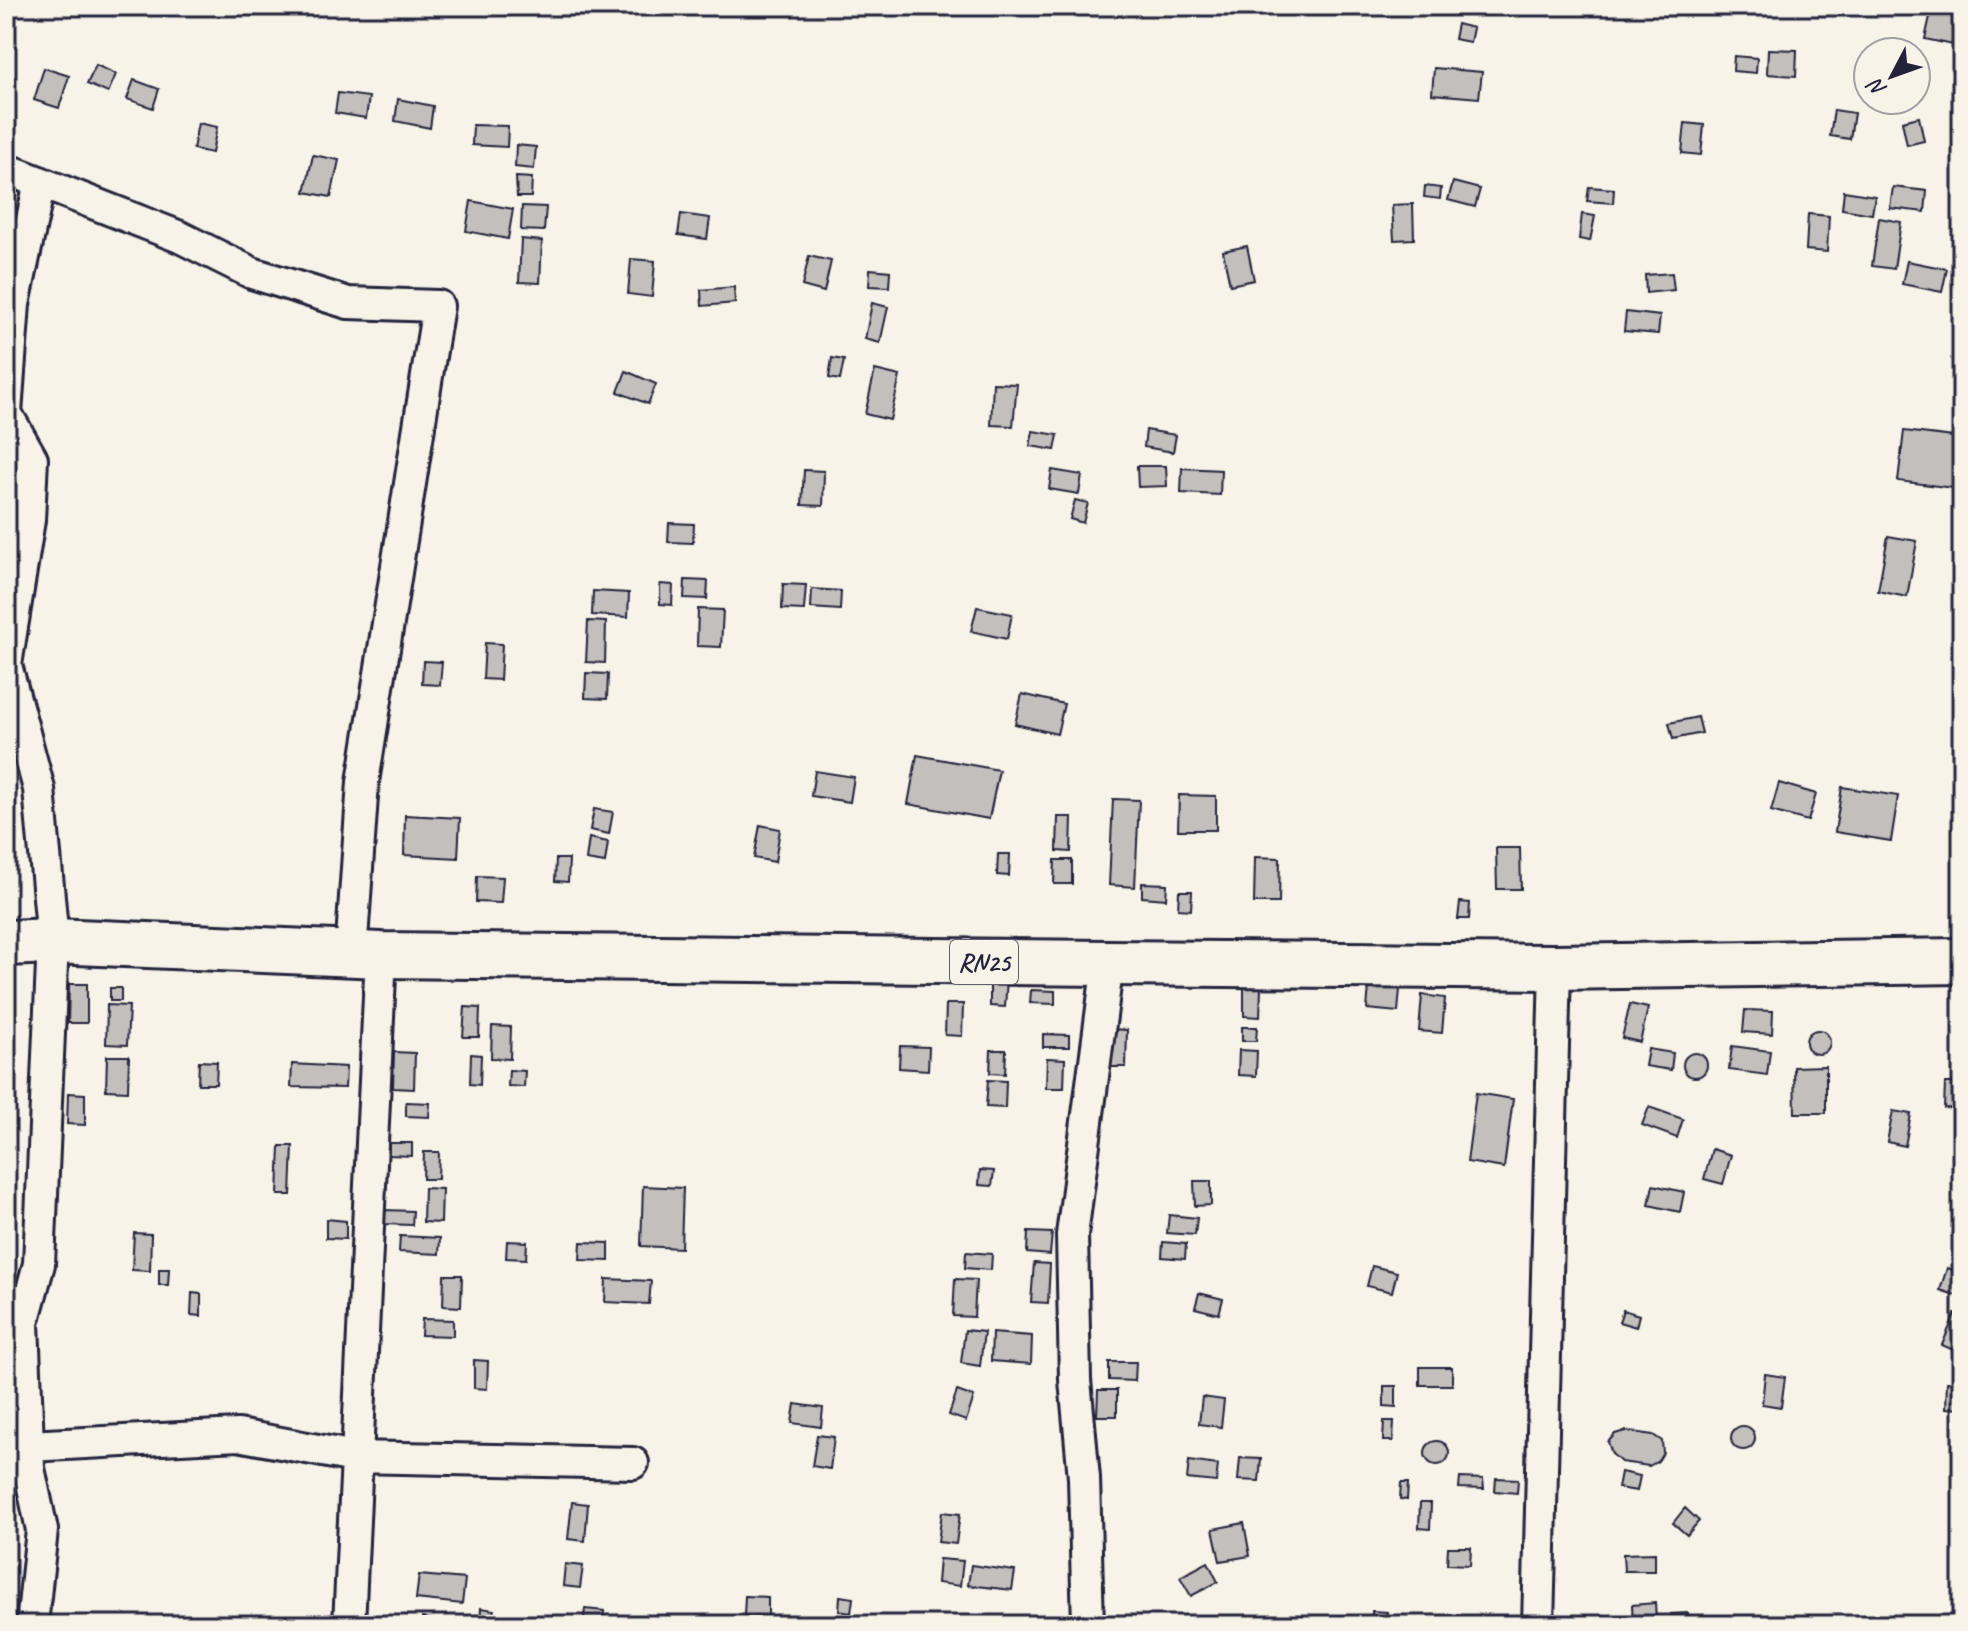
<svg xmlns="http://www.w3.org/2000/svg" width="1968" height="1631" font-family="Caveat,sans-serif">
<rect width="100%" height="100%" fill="#f7f3e8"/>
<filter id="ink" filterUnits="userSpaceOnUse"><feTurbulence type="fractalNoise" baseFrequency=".0125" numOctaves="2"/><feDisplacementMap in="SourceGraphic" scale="16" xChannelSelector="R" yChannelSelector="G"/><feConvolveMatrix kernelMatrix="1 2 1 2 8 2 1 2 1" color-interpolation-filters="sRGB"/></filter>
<g filter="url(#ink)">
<!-- building -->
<path fill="#c2bfbd" stroke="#22223b" stroke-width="2" d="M1931 12 1962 19 1958 46 1925 39Z
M1457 24 1473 28 1470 42 1454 39Z
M1768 49 1797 50 1796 76 1767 74Z
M1734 56 1757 58 1756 73 1733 71Z
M96 65 116 74 108 93 87 84Z
M44 68 69 76 59 108 34 100Z
M1434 68 1482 72 1479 98 1432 94Z
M134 80 159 89 153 108 127 99Z
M338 93 369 97 366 118 335 113Z
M398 99 433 106 430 128 395 121Z
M1834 110 1854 113 1850 139 1830 136Z
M1919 117 1924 141 1907 145 1902 121Z
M198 123 217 127 212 153 193 149Z
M1685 123 1704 125 1701 155 1682 153Z
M473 125 508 126 507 147 472 145Z
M516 145 536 147 534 169 515 167Z
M313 155 339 160 331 197 305 192Z
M516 177 532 178 531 197H517Z
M1453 182 1480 189 1475 207 1448 200Z
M1425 186 1441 188 1440 199 1424 197Z
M1589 187 1614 189 1613 203 1587 201Z
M1893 187 1927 191 1925 212 1890 208Z
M1844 191 1875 196 1872 214 1842 209Z
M471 201 513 209 508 239 466 231Z
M1413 204 1414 239 1394 240 1392 205Z
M522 206 546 207 544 231 521 230Z
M681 214 710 218 707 239 678 235Z
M1582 214 1595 216 1590 241 1579 239Z
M1808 214 1829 216 1827 252 1806 250Z
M1879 218 1901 222 1894 269 1872 266Z
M521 239 542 241 540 283 519 282Z
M1247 246 1254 280 1230 285 1223 251Z
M809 256 831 261 824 292 802 286Z
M631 259 655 261 652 297 628 294Z
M1907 261 1947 269 1942 292 1902 284Z
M870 269 890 271 889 287 869 286Z
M1672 273 1674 290 1646 293 1645 275Z
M734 287 735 303 702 306 701 290Z
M872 303 888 307 880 343 865 339Z
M1626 312 1660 316 1658 334 1624 331Z
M832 358 844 360 840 380 829 378Z
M875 370 900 376 890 420 865 414Z
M626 371 656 384 648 404 618 392Z
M993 383 1017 384 1013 426 991 425Z
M1146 430 1176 435 1173 452 1144 447Z
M1033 431 1058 435 1055 450 1030 446Z
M1904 431 1962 438V489L1898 481Z
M1137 466H1166L1167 486 1138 487Z
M1182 468 1221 470 1220 495 1181 493Z
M804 470 824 471 823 506 802 505Z
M1052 470 1082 475 1079 494 1049 489Z
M1075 500 1088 503 1083 523 1070 519Z
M669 523 694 524 693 543 668 542Z
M1888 536 1917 541 1907 597 1878 591Z
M685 580 708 581 707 599 684 598Z
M660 584 673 585 672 605 660 604Z
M783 584 806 585 804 610 782 609Z
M812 589 841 591 840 610 811 608Z
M593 591 629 593 628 617 592 615Z
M977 607 1012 614 1007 639 971 631Z
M698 609 723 610 721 647 697 646Z
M588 621 606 622 605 663 586 662Z
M485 643 502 644 500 680 483 679Z
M423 661 442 662 440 685 422 684Z
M586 673 608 674 607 699 585 698Z
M1022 694 1064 704 1057 734 1015 724Z
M1698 717 1702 733 1673 739 1669 723Z
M917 755 999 770 989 819 908 804Z
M815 771 854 777 850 802 811 796Z
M1779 783 1816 794 1808 821 1771 811Z
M1842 787 1898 796 1891 841 1835 832Z
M1179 795 1216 796V830H1178Z
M1113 799 1139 800 1135 887 1109 885Z
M594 809 613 812 609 834 590 830Z
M405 815 460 818 458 858 404 855Z
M1058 817H1072L1071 852 1057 851Z
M760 825 780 829 775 862 754 858Z
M589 838 608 842 605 863 586 860Z
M1496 848H1520L1521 889H1497Z
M998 854H1010L1009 876 997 875Z
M1255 857 1280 858 1279 903H1254Z
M556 859H569L568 882 555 881Z
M1055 860H1072V884H1054Z
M477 876 503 877 501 903 476 902Z
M1142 883 1167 884 1166 899 1142 897Z
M1179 891H1192L1191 910 1178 909Z
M1460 902 1470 903 1469 919H1458Z
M990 978 1007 979 1005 1007 990 1006Z
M69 984H87V1023H68Z
M1369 986 1400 989 1398 1012 1367 1009Z
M1244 987H1261L1260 1017 1244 1016Z
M110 988H121V1001H110Z
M1031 990 1055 991V1004L1030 1003Z
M1422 995 1445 998 1442 1033 1419 1031Z
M946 1004H963L962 1036 945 1035Z
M1630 1004 1648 1008 1640 1042 1622 1038Z
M107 1005 129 1006 127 1045 106 1044Z
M465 1007 480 1008 479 1037H463Z
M1745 1010 1773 1011 1772 1034 1743 1032Z
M492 1026 511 1027 510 1059 491 1058Z
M1242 1027H1257L1256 1041H1242Z
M1110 1029 1127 1030 1126 1067H1109Z
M1806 1042a12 12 0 1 1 24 0a12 12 0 1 1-24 0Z
M1043 1034 1069 1035V1047H1043Z
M900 1046 929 1047 928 1070 899 1068Z
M1732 1046 1770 1051 1767 1075 1729 1070Z
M1648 1049 1673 1053 1671 1070 1645 1066Z
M991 1050H1006L1005 1074 990 1073Z
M1239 1050 1257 1051 1256 1076 1238 1075Z
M394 1052 415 1053 414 1089 393 1088Z
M1683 1065a12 12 0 1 1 24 0a12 12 0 1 1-24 0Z
M471 1054 481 1055 480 1085 470 1084Z
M107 1056H129L128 1091 106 1090Z
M1047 1058 1065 1059 1064 1088H1046Z
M199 1061 217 1062 216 1084H198Z
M292 1064 346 1067 345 1088 291 1087Z
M1826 1066V1113H1795L1794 1067Z
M6 1069H16V1088L6 1087Z
M509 1070 525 1071 524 1087 508 1086Z
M988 1080 1006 1081 1005 1108 986 1107Z
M1945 1083H1962V1109L1944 1108Z
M68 1093 85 1094V1125L67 1124Z
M1476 1093 1513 1099 1504 1168 1467 1162Z
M406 1102 430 1103 429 1117 406 1116Z
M1649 1107 1683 1119 1677 1138 1642 1125Z
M1893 1111 1911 1114 1905 1146 1887 1142Z
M389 1143H412V1156L389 1155Z
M280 1146H293L291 1195H278Z
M1712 1149 1731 1155 1723 1184 1704 1179Z
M424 1152H439L438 1179H423Z
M980 1170 994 1171 992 1186 979 1185Z
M1194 1181H1211V1205L1195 1206Z
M1653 1185 1684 1192 1680 1212 1649 1205Z
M643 1186 683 1188 681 1248 641 1246Z
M424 1188 442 1189 441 1223 423 1222Z
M384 1210 413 1211 412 1225 383 1224Z
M1169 1215 1197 1218 1195 1235 1167 1233Z
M326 1219 346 1221V1239L326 1238Z
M1028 1232 1052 1233 1050 1255 1027 1253Z
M134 1233 151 1234 150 1271 132 1270Z
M400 1236 440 1238 439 1254 399 1252Z
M507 1241 527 1242 526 1259 506 1258Z
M581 1242 609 1243V1261L580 1260Z
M1163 1242 1186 1244 1185 1259 1162 1257Z
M966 1252 992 1254 991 1270 965 1268Z
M1034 1263 1050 1264 1048 1303 1031 1302Z
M1372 1266 1397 1272 1392 1292 1367 1286Z
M1947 1268 1962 1273V1284L1958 1296 1940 1290Z
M159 1269H169L168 1285H159Z
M444 1275H462L461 1307 443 1306Z
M606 1279 651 1281 649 1304 605 1302Z
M955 1279 976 1280 974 1317 953 1316Z
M192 1293 201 1294V1316L191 1315Z
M1199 1293 1223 1299 1219 1314 1195 1308Z
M1623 1310 1639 1315 1636 1327 1619 1322Z
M1955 1314 1962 1317V1354L1942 1345Z
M422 1319 453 1320V1336L421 1335Z
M965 1330 984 1332 980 1366 961 1363Z
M992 1333 1032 1336 1031 1364 991 1361Z
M474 1360 488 1361 487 1389 474 1388Z
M1109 1362H1136L1135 1381 1109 1380Z
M1420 1367H1452V1385H1420Z
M1765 1374 1785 1377 1781 1407 1762 1404Z
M1947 1382 1962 1383V1409L1946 1408Z
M1384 1386H1396V1407L1384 1406Z
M1098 1390H1117V1416H1097Z
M957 1391 974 1397 966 1421 949 1415Z
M1202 1397 1224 1400 1221 1427 1199 1424Z
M795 1404 823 1408 821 1427 792 1423Z
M1384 1421H1394L1393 1441H1383Z
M1731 1438a12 12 0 1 1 24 0a12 12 0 1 1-24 0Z
M1625 1431 1653 1435 1662 1441 1663 1453 1658 1461 1649 1466 1621 1462 1612 1454 1608 1442 1615 1434Z
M817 1435 834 1437 830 1469 812 1466Z
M1425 1453a12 12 0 1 1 24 0a12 12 0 1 1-24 0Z
M1240 1458 1261 1459 1259 1481 1238 1480Z
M1189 1461 1218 1465 1216 1482 1187 1479Z
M1621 1472 1640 1476 1637 1491 1618 1488Z
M1460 1478 1483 1479 1484 1489 1459 1488Z
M1496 1478 1518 1479 1517 1493 1495 1491Z
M1401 1483H1408L1407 1500 1400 1499Z
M572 1502 588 1504 585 1541 568 1539Z
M1420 1503H1431L1430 1529 1419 1528Z
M1685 1508 1699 1521 1687 1535 1673 1523Z
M942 1512 960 1514 956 1544 938 1542Z
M1244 1523 1250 1556 1220 1561 1213 1529Z
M1448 1547H1471L1470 1565 1447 1564Z
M1655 1553V1571H1624L1623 1554Z
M939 1559 963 1561 960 1586 937 1583Z
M1208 1562 1218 1582 1191 1596 1180 1577Z
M565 1564 583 1566 580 1588 563 1586Z
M971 1565 1015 1571 1012 1590 968 1585Z
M419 1575 465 1579 462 1604 416 1599Z
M745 1596 768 1597V1617L744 1616Z
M840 1596 853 1598 851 1613 839 1611Z
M1655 1603 1656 1620 1633 1621 1632 1605Z
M481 1608 494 1610 493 1623 480 1622Z
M585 1609 604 1611 603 1625H583Z
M1372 1611 1387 1612 1386 1625H1372Z
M1688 1613 1689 1625H1672L1671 1614Z
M422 1618 450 1622 449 1625H421Z"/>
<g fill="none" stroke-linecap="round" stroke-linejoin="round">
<defs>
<path id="minor" d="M6 169 180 237 252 273 348 303 438 306 363 782 351 954
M6 1443 28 1446 238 1435 355 1457 633 1463
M32 1625 42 1530 29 1468 23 1323 39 1264 53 941 39 789 6 665 29 520 32 459 6 413 14 304 40 182
M349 1625 381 955
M1088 1625 1084 1478 1075 1380 1072 1235 1108 963
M1538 1625 1555 967"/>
<path id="primary" d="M6 943 53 941 381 955 1108 963 1555 967 1962 961"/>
</defs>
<!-- minor casing -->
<use href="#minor" stroke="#22223b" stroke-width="36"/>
<!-- primary casing -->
<use href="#primary" stroke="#22223b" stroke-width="50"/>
<!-- minor -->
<use href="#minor" stroke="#f7f3e8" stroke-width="30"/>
<!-- primary -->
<use href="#primary" stroke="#f7f3e8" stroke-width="44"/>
</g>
</g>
<g text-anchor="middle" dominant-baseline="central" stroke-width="6" stroke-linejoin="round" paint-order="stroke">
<!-- shield labels -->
<rect fill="#f7f3e8" stroke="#62616f" stroke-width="2" x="950" y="940" width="68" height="44" rx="6"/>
<g font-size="26" font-weight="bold" fill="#22223b">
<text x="984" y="962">RN25</text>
</g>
</g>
<!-- margin -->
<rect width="1968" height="1631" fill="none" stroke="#f7f3e8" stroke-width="32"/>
<rect x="16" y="16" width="1936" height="1599" fill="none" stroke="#22223b" stroke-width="3" filter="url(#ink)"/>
<!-- north arrow -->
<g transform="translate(1892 76) rotate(229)"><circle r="38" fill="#f7f3e8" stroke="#a29fa3" stroke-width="2"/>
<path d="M0-6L14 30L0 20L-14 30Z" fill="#22223b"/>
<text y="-12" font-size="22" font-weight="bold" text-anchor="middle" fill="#22223b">N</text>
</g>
</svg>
